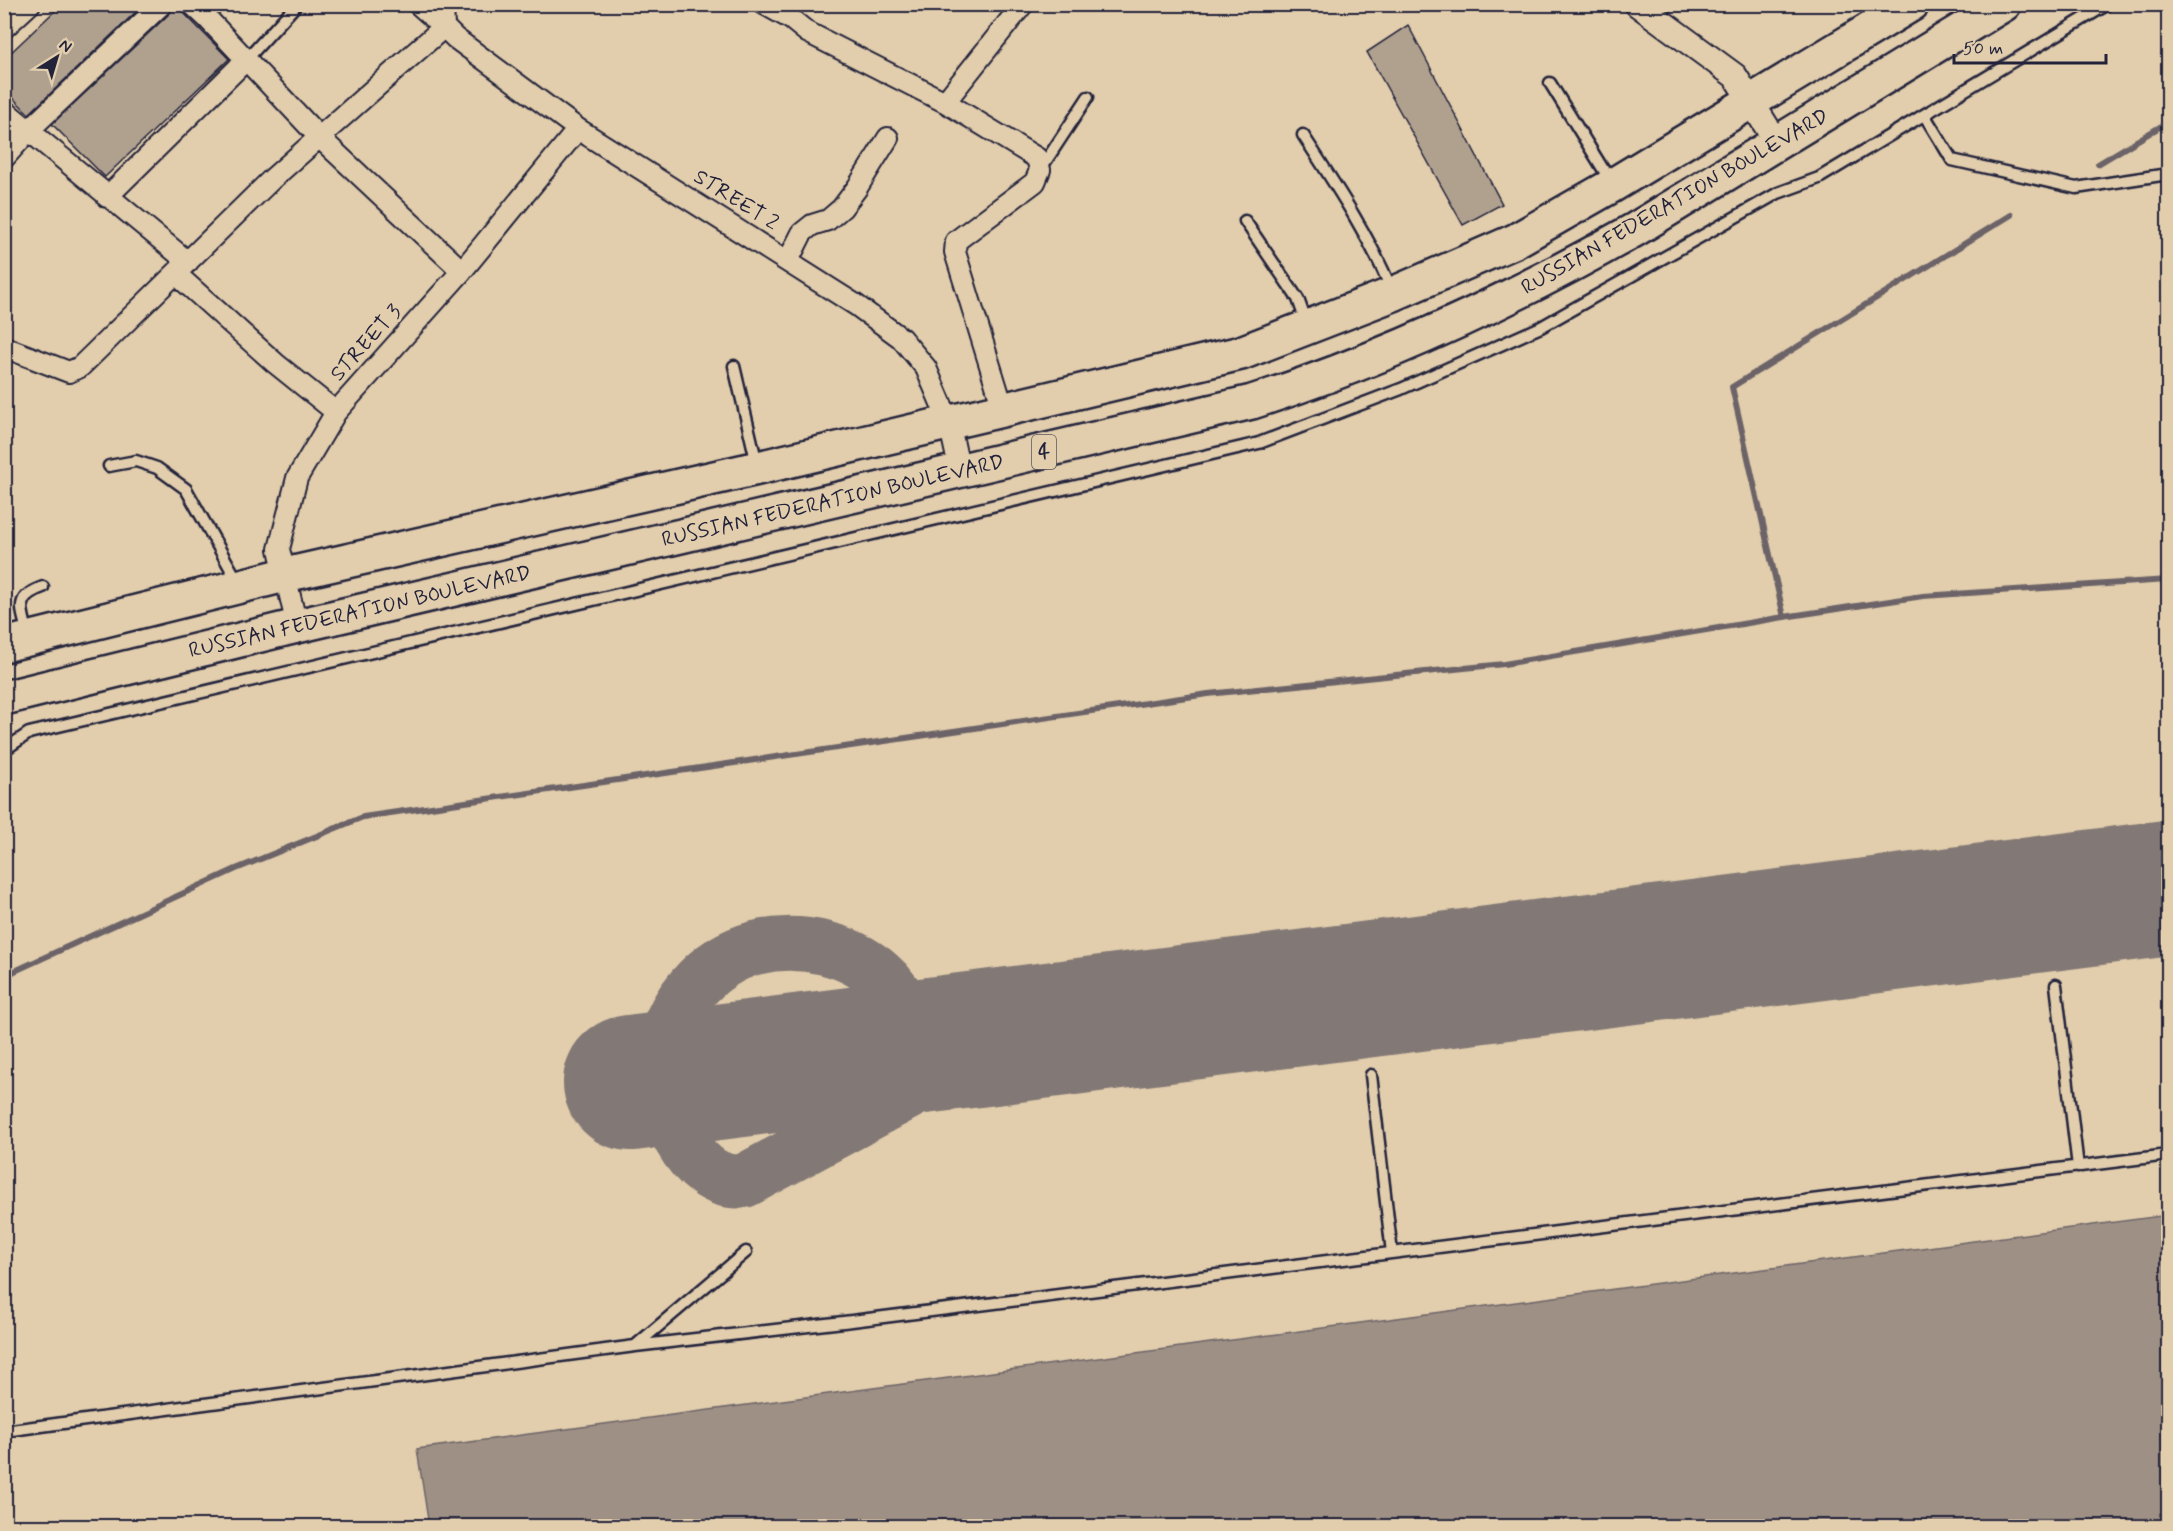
<svg xmlns="http://www.w3.org/2000/svg" width="2173" height="1531" font-family="Mynerve,sans-serif">
<rect width="100%" height="100%" fill="#e2cead"/>
<filter id="ink" filterUnits="userSpaceOnUse"><feTurbulence type="fractalNoise" baseFrequency=".0167" numOctaves="2"/><feDisplacementMap in="SourceGraphic" scale="12" xChannelSelector="R" yChannelSelector="G"/><feConvolveMatrix kernelMatrix="1 2 1 2 8 2 1 2 1" color-interpolation-filters="sRGB"/></filter>
<g filter="url(#ink)">
<!-- water -->
<path fill="#9e9085" stroke="#6c6467" stroke-width="1.5" d="M2168 1215V1526H429L417 1449Z"/>
<g fill="none" stroke-linecap="round" stroke-linejoin="round">
<!-- stream -->
<path stroke="#6c6467" stroke-width="6" d="M2098 164 2168 122
M1784 617 1732 387 2011 215
M4 976 236 869 363 817 1208 694 1504 664 1784 617 1923 596 2168 580"/>
<!-- taxiway -->
<path stroke="#827874" stroke-width="54" d="M1006 1035C983 1030 941 1026 921 1017 905 1010 897 995 886 982 854 948 800 937 755 948 705 961 666 1009 661 1060 657 1105 690 1188 744 1181L941 1075 1031 1032"/>
<!-- runway -->
<path stroke="#827874" stroke-width="136" d="M631 1083 2168 888"/>
</g>
<!-- building -->
<path fill="#b0a18f" stroke="#22223b" stroke-width="1.5" d="M62 4H144L29 114 4 89V59Z
M174 4H180L184 13 229 59 105 177 52 124 170 13Z
M1408 25 1502 204 1463 225 1367 52Z"/>
<g fill="none" stroke-linecap="round" stroke-linejoin="round">
<defs>
<path id="service" d="M247 59 297 4
M1550 83 1611 182
M1925 116 1952 160 2076 188 2168 174
M1303 135C1336 186 1369 235 1392 291
M1040 170 1088 97
M1245 221 1298 299 1307 324
M734 366 757 464
M109 466 136 461 157 468 186 489 238 582
M28 636C23 609 12 598 43 587
M4 750 29 733 1259 443 1401 389 1541 327 1778 193 1819 178 2108 4
M2056 985 2078 1167
M1371 1075 1392 1253
M635 1346 746 1252
M4 1431 635 1346 852 1321 2168 1155"/>
<path id="minor" d="M192 4 207 18 319 137 462 271
M443 4 444 27 455 38 578 129 856 305 901 338 926 368 949 422 960 472
M764 4 791 19 807 32 945 102 1037 158 1040 170 1035 182 956 241 955 252 1003 408
M4 28 30 4
M945 102 1023 4
M4 110 188 262
M4 158 28 131 162 4
M107 197 247 59
M788 261 802 233 812 225 828 220 842 208 857 188 888 138
M176 274 275 363 336 412
M4 347 69 372 80 367 272 179 444 27 418 4
M297 626 279 549 297 478 336 412 462 271 578 129"/>
<path id="tertiary" d="M1637 4 1735 76 1777 143"/>
<path id="trunk" d="M4 645 285 575 758 468 1241 353 1393 294 1515 241 1613 185 1912 4
M4 698 297 626 1252 402C1388 358 1512 300 1636 229L2004 4"/>
</defs>
<!-- service casing -->
<use href="#service" stroke="#22223b" stroke-width="15"/>
<!-- minor casing -->
<use href="#minor" stroke="#22223b" stroke-width="24"/>
<!-- tertiary casing -->
<use href="#tertiary" stroke="#22223b" stroke-width="28"/>
<!-- trunk casing -->
<use href="#trunk" stroke="#22223b" stroke-width="38"/>
<!-- service -->
<use href="#service" stroke="#e2cead" stroke-width="10"/>
<!-- minor -->
<use href="#minor" stroke="#e2cead" stroke-width="20"/>
<!-- tertiary -->
<use href="#tertiary" stroke="#e2cead" stroke-width="24"/>
<!-- trunk -->
<use href="#trunk" stroke="#e2cead" stroke-width="33"/>
</g>
</g>
<g text-anchor="middle" dominant-baseline="central" stroke-width="6" stroke-linejoin="round" paint-order="stroke">
<!-- shield labels -->
<rect fill="#e2cead" stroke="#5c565d" stroke-width="1.5" x="1032" y="435" width="24" height="34" rx="4.5"/>
<g font-size="20" font-weight="bold" fill="#22223b">
<text x="1044" y="452">4</text>
</g>
<!-- street labels -->
<g font-size="21" fill="#22223b" stroke="#e2cead">
<text transform="translate(736 200) rotate(32)">STREET 2</text>
<text transform="translate(1675 202) rotate(-30)">RUSSIAN FEDERATION BOULEVARD</text>
<text transform="translate(366 343) rotate(-48)">STREET 3</text>
<text transform="translate(833 501) rotate(-13)">RUSSIAN FEDERATION BOULEVARD</text>
<text transform="translate(360 612) rotate(-13)">RUSSIAN FEDERATION BOULEVARD</text>
</g>
</g>
<!-- margin -->
<rect width="2173" height="1531" fill="none" stroke="#e2cead" stroke-width="24"/>
<rect x="12" y="12" width="2149" height="1507" fill="none" stroke="#22223b" stroke-width="2" filter="url(#ink)"/>
<!-- north arrow -->
<g transform="translate(57 57) rotate(37)" stroke="#e2cead" stroke-width="4.5" paint-order="stroke">
<path d="M0-4.5L10 22L0 15L-10 22Z" fill="#22223b"/>
<text y="-9" font-size="16" font-weight="bold" text-anchor="middle" fill="#22223b">N</text>
</g>
<!-- scale -->
<path d="M1954 54v9h152v-9" fill="none" stroke="#22223b" stroke-width="3"/>
<text x="1963" y="54" font-size="18" fill="#22223b" stroke="#e2cead" stroke-width="4.5" paint-order="stroke">50 m</text>
</svg>
